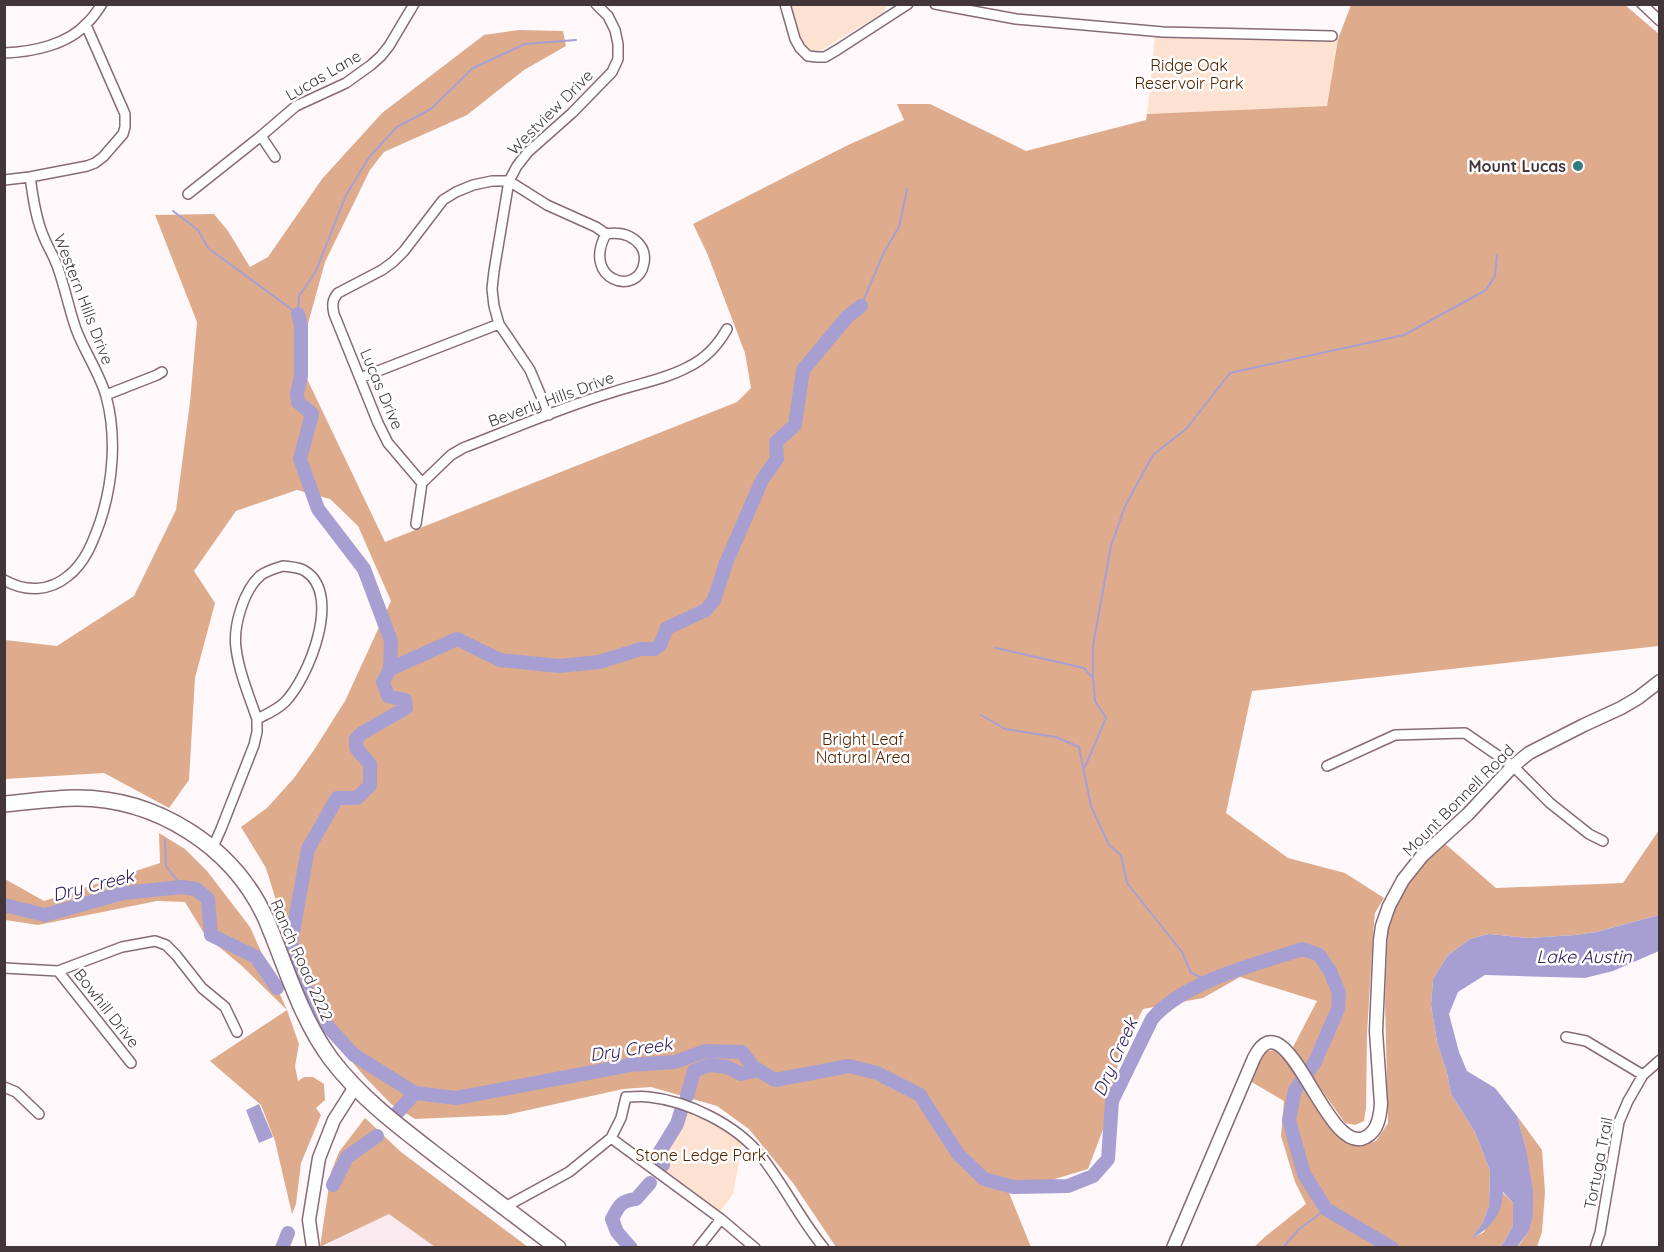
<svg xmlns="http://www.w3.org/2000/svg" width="1664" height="1252" font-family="Quicksand,sans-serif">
<rect width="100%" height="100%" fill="#fff8fb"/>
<!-- built -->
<path fill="#faeaf0" d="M389 1214 435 1247 321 1248Z"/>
<!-- green -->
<path fill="#fde2d2" d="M885 4 886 7 883 13 818 52C798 49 795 21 790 5Z
M1155 36 1338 39 1327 106 1147 114Z
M687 1109 714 1121 743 1142 733 1194 720 1212 648 1159Z"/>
<!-- forest -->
<path fill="#deac8d" d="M1351 5H1625L1659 34V646L1252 691 1226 813 1288 858 1345 873 1384 898 1375 913 1373 935 1367 1034 1366 1108 1364 1121 1355 1125 1345 1123 1292 1049 1317 1001 1240 977 1203 998 1143 1009 1119 1055 1112 1106 1088 1169 1009 1193 1031 1247H836L793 1183 749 1129 717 1106 651 1087 623 1089 506 1115 415 1119 391 1104 365 1077 335 1042 309 997 286 933 266 868 241 827 267 808 294 778 314 750 345 701 391 601 358 526 330 499 297 490 236 511 194 571 215 603 195 678 189 780 169 808 104 773 5 779V640L57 646 134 596 176 510 190 402 197 322 155 215 214 214 228 231 250 267 268 257 322 179 382 113 484 35 519 30 563 31 566 46 524 70 467 115 384 152 370 170 325 262 298 360 385 542 737 402 751 388 745 353 707 253 693 224 846 146 904 120 897 104H930L1026 151 1146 120 1147 114 1327 106 1338 39Z
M1659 830V915L1596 932 1575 935 1529 938 1489 934 1470 939 1447 956 1433 979 1431 1005 1437 1042 1447 1073 1451 1094 1475 1132 1490 1171 1489 1205 1483 1222 1472 1238 1484 1232 1502 1192 1513 1203V1226L1501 1247H1254L1266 1236 1306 1204 1295 1182 1281 1136 1284 1101 1250 1081 1259 1060 1267 1051 1278 1050 1286 1056 1315 1104 1334 1132 1348 1143 1365 1145 1376 1141 1388 1123 1385 1002 1388 926 1396 905 1416 871 1443 842 1496 888 1623 883Z
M159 833 185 849 207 871 250 927 287 1010 299 1044 295 1066 298 1081 304 1077H313L324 1084 325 1100 316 1108 321 1115 301 1163 296 1204 292 1214 275 1141 261 1105 210 1061 287 1010 243 967 205 935 185 902 157 901 38 925 5 920V879L44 901 160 863Z
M1517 1116 1542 1150 1545 1192 1542 1232 1537 1247 1517 1248 1529 1231 1526 1148Z
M365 1118 401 1152 528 1247H435L389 1214 320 1247 331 1172 339 1152Z"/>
<!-- water -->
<path fill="#a79fd1" d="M1659 915V951L1613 971 1585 978 1485 975 1458 992 1449 1014 1459 1052 1467 1071 1495 1088 1517 1116 1526 1148 1533 1191V1214L1529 1231 1517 1247H1501L1513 1226V1203L1503 1192C1502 1215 1491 1228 1471 1239L1483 1222 1489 1205 1490 1171 1475 1132 1451 1094 1447 1073 1437 1042 1431 1005 1433 979 1447 956 1470 939 1489 934 1529 938 1575 935 1596 932Z
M259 1104 273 1137 259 1143 246 1110Z"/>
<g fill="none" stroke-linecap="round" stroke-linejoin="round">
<!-- stream -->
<path stroke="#a79fd1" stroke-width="2" d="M173 211 198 230 208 248 298 314
M861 306 884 252 899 227 907 189
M298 314 299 296 316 271 346 195 370 156 397 127 431 109 473 68 525 44 576 40
M996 648 1084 668 1093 678 1095 701 1106 718 1085 767
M1093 678V646L1111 546 1125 506 1153 455 1186 429 1230 373 1404 335 1486 290 1495 276 1497 255
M981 715 1005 729 1056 737 1079 747 1091 806 1109 845 1121 855 1127 883 1182 952 1191 973 1207 980
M165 840 166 866 182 887
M1283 1248 1298 1230 1326 1209"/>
<!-- river -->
<path stroke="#a79fd1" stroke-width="14" d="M298 314 301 325V376L297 393 298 402 312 414 300 459 318 509 364 569 391 641 390 669 383 682 388 696 405 700 406 708 362 733 356 739V748L370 764V785L357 798H337L308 849 291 943 302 981 322 1020 354 1055 415 1093 456 1098 630 1065 675 1062 705 1051 742 1052 753 1067 775 1080 849 1066 877 1073 920 1095 958 1154 984 1179 1013 1187 1068 1186 1093 1176 1108 1159 1112 1101 1152 1019C1184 981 1257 964 1303 949L1319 955 1330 971 1339 993 1338 1009 1315 1062 1295 1090 1289 1120 1304 1174 1326 1209 1392 1248
M390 669 457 639 500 660 559 666 599 662 641 649H655L660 645 667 628 706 610 714 600 726 563 762 480 777 459 776 442 795 425 803 370 847 317 861 306
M4 905 45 915 123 893 182 887 196 889 208 899 211 935 256 957 277 988
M687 1096 694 1071 709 1065 727 1067 741 1074 759 1070
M397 1113 415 1093
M663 1165 656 1158 677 1124 681 1111
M333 1185 347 1157 377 1136
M282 1248 288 1233
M631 1248 617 1232 612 1219C619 1206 620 1201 636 1199L650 1183"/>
<defs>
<path id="minor" d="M785 4 795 39 800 48 808 56 817 57H825L837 50 908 4
M935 4 1016 19 1163 32 1332 36
M1642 4 1660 21
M4 53C32 52 68 45 87 23 93 18 97 11 102 4
M261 136 275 157
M4 180 30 177 87 166 95 163 103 157 123 134 125 127V114L86 25
M188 194 261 136 296 106 346 83 371 65 381 56 389 46 414 4
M360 378 499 324
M106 395 157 375 162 372
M549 415 530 370 499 324 494 306 492 289 494 271 509 181 517 166 528 152 572 113 612 72 618 59V44L615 30 608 16 596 4
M422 483 388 443 378 423 334 314C332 305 332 300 338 293L382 270 393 262 404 251 443 200 456 192 473 185 492 181H509L547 205 596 227 606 234C619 232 631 234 640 245 644 250 645 257 644 263 638 298 581 280 606 234
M416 524 422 483 451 455 463 448C512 429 560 408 610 393 636 384 664 380 688 367 705 359 718 345 727 329
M283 566C290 567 299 567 305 571 343 594 308 679 285 702 277 710 267 714 257 719 249 696 239 672 236 648 233 626 244 589 261 575 267 571 276 568 283 566Z
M4 580C25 592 49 592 68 576 85 563 93 542 100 522 113 483 117 436 106 396 100 374 84 351 76 329 69 309 65 288 58 268 54 256 47 246 43 235 35 216 33 196 30 177
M1327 766 1395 735 1465 733 1513 766 1550 803 1589 834 1603 841
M213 847 221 829 254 745 257 732V719
M4 968 58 971 122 947 155 941 166 945 176 955 202 988 225 1007 237 1032
M58 971 131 1063
M1566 1037 1586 1041 1643 1075
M4 1087 16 1092 39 1114
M611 1138 721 1219 755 1248
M505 1207 569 1172 611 1138 621 1118 626 1097C634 1097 642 1096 649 1097 688 1101 737 1125 761 1156 784 1185 800 1219 824 1248
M698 1248 721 1219
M1595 1248 1600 1233 1619 1122 1628 1101 1643 1075 1660 1060"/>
<path id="tertiary" d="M313 1248 309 1220 319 1158 334 1120 355 1087
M1173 1248 1254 1058C1287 991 1326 1160 1366 1137 1378 1131 1380 1116 1381 1104L1376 1031 1380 940 1382 926 1389 906 1403 880 1422 856 1468 814 1513 766 1529 753 1584 725 1621 708 1638 698 1660 681"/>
<path id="primary" d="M4 804C28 802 53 798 77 798 156 798 233 846 266 919 286 966 300 1017 331 1059 362 1100 405 1131 445 1162 483 1191 520 1219 558 1248"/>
</defs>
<!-- minor casing -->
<use href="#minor" stroke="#866b76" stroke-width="12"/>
<!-- tertiary casing -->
<use href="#tertiary" stroke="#866b76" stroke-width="15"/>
<!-- primary casing -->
<use href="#primary" stroke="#866b76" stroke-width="18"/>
<!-- minor -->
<use href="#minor" stroke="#fff" stroke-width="9"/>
<!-- tertiary -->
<use href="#tertiary" stroke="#fff" stroke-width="12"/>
<!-- primary -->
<use href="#primary" stroke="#fff" stroke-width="15"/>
</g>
<!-- markers -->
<circle fill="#327b80" stroke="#fff" stroke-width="2" cx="1578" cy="166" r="6"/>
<g text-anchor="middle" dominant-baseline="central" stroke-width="5" stroke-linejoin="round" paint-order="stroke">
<!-- park labels -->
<g font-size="16" fill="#502200" stroke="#fff">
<text x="1189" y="65">Ridge Oak<tspan x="1189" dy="18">Reservoir Park</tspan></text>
<text x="863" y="739">Bright Leaf<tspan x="863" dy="18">Natural Area</tspan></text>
<text x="701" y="1155">Stone Ledge Park</text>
</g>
<!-- street labels -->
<g font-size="16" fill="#42363a" stroke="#fff">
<text transform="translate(323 75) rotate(-30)">Lucas Lane</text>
<text transform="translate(550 112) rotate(-45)">Westview Drive</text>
<text transform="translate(84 299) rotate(69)">Western Hills Drive</text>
<text transform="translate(382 389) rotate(67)">Lucas Drive</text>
<text transform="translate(551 399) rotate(-20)">Beverly Hills Drive</text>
<text transform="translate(1458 800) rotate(-45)">Mount Bonnell Road</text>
<text transform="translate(302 960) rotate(66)">Ranch Road 2222</text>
<text transform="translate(107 1008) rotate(52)">Bowhill Drive</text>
<text transform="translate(1598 1163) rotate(-79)">Tortuga Trail</text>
</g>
<!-- poi labels -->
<g font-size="16" font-weight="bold" fill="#42363a" stroke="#fff" text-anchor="end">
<text x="1566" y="166">Mount Lucas</text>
</g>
<!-- water labels -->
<g font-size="18" font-style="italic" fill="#33225e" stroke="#fff">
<text transform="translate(93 885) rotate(-14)">Dry Creek</text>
<text x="1584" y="956">Lake Austin</text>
<text transform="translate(631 1049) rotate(-8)">Dry Creek</text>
<text transform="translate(1115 1057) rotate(-66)">Dry Creek</text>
</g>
</g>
<!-- border -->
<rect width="1664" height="1252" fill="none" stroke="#42363a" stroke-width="12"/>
</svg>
